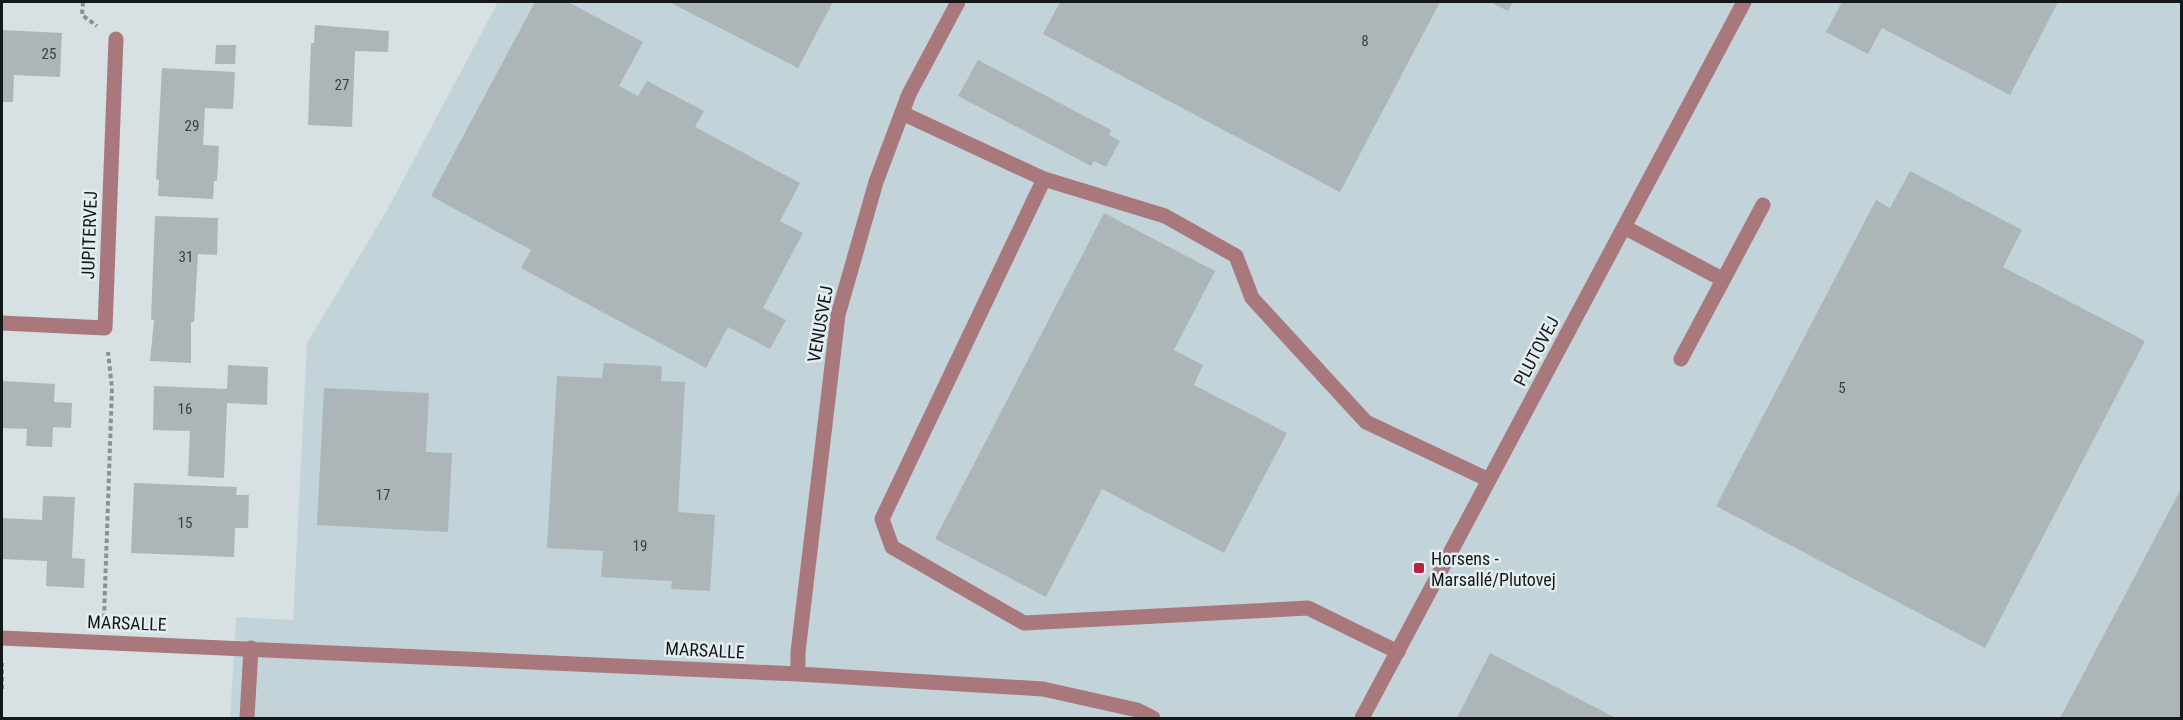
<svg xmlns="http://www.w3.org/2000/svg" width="2183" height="720" font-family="'Roboto Condensed',sans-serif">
<rect width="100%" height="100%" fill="#d7e1e4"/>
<!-- built -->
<path fill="#c2d4d9" d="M498 2H2181V718H230L236 617 293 620 307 343 386 212Z"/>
<!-- building -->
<path fill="#acb6b9" d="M535 2H568L643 42 619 86 638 96 647 81 704 111 695 127 800 183 780 221 803 233 763 308 786 320 770 349 728 327 706 368 521 268 531 250 431 196Z
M669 2H833L798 68Z
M1060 2H1440L1340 192 1043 34Z
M1490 2H1513L1508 11Z
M1842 2H2058L2010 95 1882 28 1868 54 1826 32Z
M315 25 389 31 388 52 355 51 352 127 308 125 311 43H314Z
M2 30 62 33 60 77 14 75 13 102H2Z
M216 45H236L235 64H215Z
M978 60 1111 130 1109 135 1120 141 1106 167 1094 161 1091 166 958 96Z
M162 68 235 72 233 109 205 108 203 145 219 146 217 181H214L213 199 158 196 159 180 156 179Z
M1910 171 2022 230 2003 267 2145 341 1985 648 1716 506 1876 200 1890 208Z
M1104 213 1215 271 1174 350 1203 365 1194 385 1287 433 1224 553 1102 489 1046 597 935 539Z
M155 216 218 218 217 255 198 254 194 322H191V363L150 361 154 320H151Z
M604 363 662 366 661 381 685 382 678 512 715 515 710 591 671 589 672 581 601 577 603 551 547 548 557 376 602 378Z
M228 365 268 367 267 405 227 403 224 478 188 476 190 431 153 430 154 386 227 389Z
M2 381 55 384 54 402 72 403 71 428 53 427 52 447 26 446 27 429 2 428Z
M324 388 429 393 426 452 452 453 448 532 317 525Z
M134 483 237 487 236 495H249L248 528H235L234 557 131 553Z
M2182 487V718H2060Z
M43 496 75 497 72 558 85 559 84 588 46 586 47 561 2 559V518L42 520Z
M1490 653 1616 718H1457Z"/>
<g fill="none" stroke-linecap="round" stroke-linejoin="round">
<!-- path -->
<path stroke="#899193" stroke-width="4" stroke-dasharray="4.5 3" stroke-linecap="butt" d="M83 2 82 15 97 26
M104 618 112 388 108 352
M2 689V663"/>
<!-- lane -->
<path stroke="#a8787c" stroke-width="15" d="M902 113 1044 179
M1624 227 1722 279
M1681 359 1763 205
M1398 652 1308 608 1024 623 892 547 882 519 1044 179 1165 216 1236 256 1252 298 1366 422 1489 480"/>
<!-- street -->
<path stroke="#a8787c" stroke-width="15" d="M2 323 105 328 116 39
M2 638 798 674 1043 689 1137 710 1153 718
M798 674V652L838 315 876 182 909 94 958 2
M247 718 251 648
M1362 718 1744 2"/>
</g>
<!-- markers -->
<rect fill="#b42246" stroke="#e4eef1" stroke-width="2" x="1413" y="562" width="12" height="12" rx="3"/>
<g text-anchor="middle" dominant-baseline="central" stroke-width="5" stroke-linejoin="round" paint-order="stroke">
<!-- number labels -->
<g font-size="15" fill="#3a4040">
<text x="1365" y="41">8</text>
<text x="49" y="54">25</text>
<text x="342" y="85">27</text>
<text x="192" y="126">29</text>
<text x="186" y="257">31</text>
<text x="1842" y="388">5</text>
<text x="185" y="409">16</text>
<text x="383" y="495">17</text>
<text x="185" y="523">15</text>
<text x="640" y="546">19</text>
</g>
<!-- street labels -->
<g font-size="18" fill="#141818" stroke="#e4eef1">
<text transform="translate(89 235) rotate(-88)">JUPITERVEJ</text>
<text transform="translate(820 324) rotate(-80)">VENUSVEJ</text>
<text transform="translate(1536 351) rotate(-62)">PLUTOVEJ</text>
<text transform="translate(127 623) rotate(2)">MARSALLE</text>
<text transform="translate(705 650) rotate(3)">MARSALLE</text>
</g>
<!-- poi labels -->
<g font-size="18" fill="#141818" stroke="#e4eef1" text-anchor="start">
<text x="1431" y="558">Horsens -<tspan x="1431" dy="21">Marsallé/Plutovej</tspan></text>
</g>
</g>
<!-- border -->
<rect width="2183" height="720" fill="none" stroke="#141818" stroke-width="6"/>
</svg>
